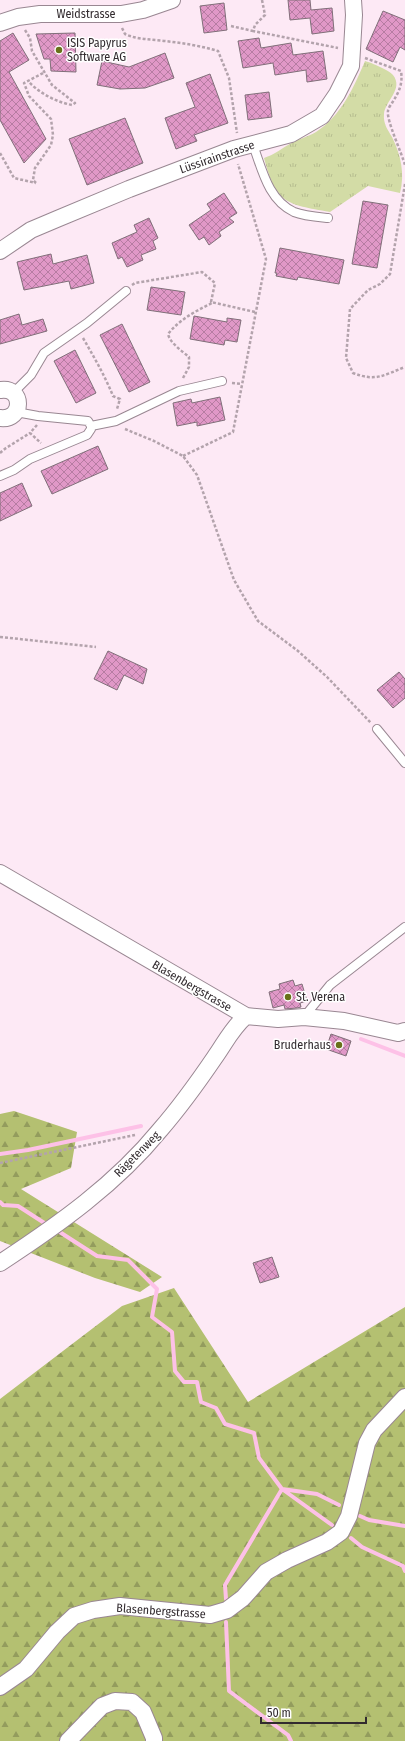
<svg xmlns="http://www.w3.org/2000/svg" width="405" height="1741" font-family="'Fira Sans Condensed',sans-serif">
<defs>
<pattern id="grass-tufts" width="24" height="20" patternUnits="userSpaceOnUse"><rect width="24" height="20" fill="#d3dca6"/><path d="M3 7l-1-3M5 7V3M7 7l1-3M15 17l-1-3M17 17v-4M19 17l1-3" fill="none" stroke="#b6bd8f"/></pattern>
<pattern id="forest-firs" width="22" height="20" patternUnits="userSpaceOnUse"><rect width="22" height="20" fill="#b4c071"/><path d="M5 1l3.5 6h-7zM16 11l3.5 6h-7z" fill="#939c5d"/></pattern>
<pattern id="building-cross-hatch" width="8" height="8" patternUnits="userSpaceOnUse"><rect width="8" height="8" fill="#e098c7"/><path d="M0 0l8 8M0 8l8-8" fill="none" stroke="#b67ca2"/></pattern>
</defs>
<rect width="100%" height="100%" fill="#fde9f5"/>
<!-- grass -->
<path fill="url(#grass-tufts)" d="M365 61C372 63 389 70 393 75 404 89 385 101 384 114 383 124 388 130 392 137 401 155 405 174 400 193L368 186 330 212C286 204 276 204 264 158 275 154 278 151 288 145 297 139 308 137 316 132 341 116 354 87 365 61Z"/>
<!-- forest -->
<path fill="url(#forest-firs)" d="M14 1111 77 1132 71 1168 21 1189 162 1277 140 1292 95 1278 0 1241V1114Z
M174 1288 248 1402 405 1307V1741H0V1399L122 1306Z"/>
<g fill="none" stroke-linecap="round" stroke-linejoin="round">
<!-- stream -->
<path stroke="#fdc1e7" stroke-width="4" d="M361 1039 405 1056
M0 1154 28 1150 141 1126
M0 1202 3 1205 18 1206 49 1226
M55 1229 97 1256 128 1260 157 1289 152 1317 172 1332 175 1371 184 1382H197L201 1402 216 1408 225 1424 254 1433 259 1458 282 1489 332 1525
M282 1489 317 1494 339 1505
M360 1516 369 1520 405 1526
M351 1538 362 1547 403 1566 405 1571
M226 1599 225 1585 282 1489
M226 1622 229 1691 288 1735 291 1741"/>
</g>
<!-- building -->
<path fill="url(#building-cross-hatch)" stroke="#806f79" d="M288 0H310L311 10 332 8 334 31 312 34 310 18 290 20Z
M224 3 227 30 204 33 200 6Z
M383 11 405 20V50L400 47 393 62 366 49Z
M13 33 29 60 9 72 46 139 24 163 0 120V41Z
M75 33 76 72 51 71 50 59H44L36 34Z
M259 38 261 48 291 43 293 55 323 51 327 79 307 82 306 70 275 75 273 63 243 68 238 41Z
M165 53 174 78 145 88 120 89 97 85 102 61 129 67Z
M210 74 228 123 194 135 197 141 176 149 165 118 195 107 186 83Z
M269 92 272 117 248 120 245 95Z
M125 118 143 163 87 185 69 139Z
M224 193 237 213 229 218 234 222 219 232 221 236 209 245 204 237 199 240 189 225 211 210 207 204Z
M363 201 388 205 377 268 352 264Z
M149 218 158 238 153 241 156 249 141 255 143 260 127 267 122 257 118 259 112 243 137 232 134 225Z
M280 248 344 260 339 284 298 277 297 280 276 276 277 273H275Z
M51 254 53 264 87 255 94 283 71 289 69 281 24 290 17 262Z
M151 287 185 292 181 315 147 310Z
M19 314 22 325 43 319 47 331 0 344V320Z
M194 316 227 322V318L241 320 237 342 225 340 224 345 190 339Z
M122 324 150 382 129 392 100 335Z
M75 350 96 393 76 403 54 361Z
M220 397 225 420 197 426V422L177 426 173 403 191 399 192 403Z
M98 446 108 469 52 494 41 471Z
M22 483 32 506 0 521V493Z
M108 651 147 669 143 684 124 675 117 690 94 679Z
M399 672 405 679V698L393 708 377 690Z
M293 980 295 986 302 984 307 1001 300 1003 301 1007 297 1008 285 1009 284 1005 273 1008 269 992 280 989 279 984Z
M331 1034 351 1041 346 1056 326 1049Z
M272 1257 279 1277 260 1283 253 1263Z"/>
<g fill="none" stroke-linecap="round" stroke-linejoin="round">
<defs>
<path id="lane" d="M253 145C262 169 268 200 294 212 304 216 318 217 328 218
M13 393 31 375 44 353 87 323 126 291
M16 412 38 416 88 421 91 426
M91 426 116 421 179 391 222 381
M0 476 14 470 30 459 87 435 91 429V426
M377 729 405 763
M304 1017 330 985 405 927"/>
<path id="street" d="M0 23 18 17 40 14H121L143 10 172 0
M0 251 31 230 57 219 129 189 234 149 291 134 322 116 337 94 351 66 354 15 353 0
M0 390C24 386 24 421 0 418
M0 873 246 1016 278 1019 304 1017 344 1021 398 1033 405 1031
M0 1263C58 1225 116 1184 160 1130 180 1107 198 1082 215 1057 225 1043 232 1028 246 1016
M0 1687 26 1669 57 1632 74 1616 93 1610 120 1606 210 1615 227 1610 243 1598 266 1572 287 1560 327 1542 341 1532 349 1516 367 1443 374 1430 405 1397
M68 1741 102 1706 115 1701 132 1702 143 1712 154 1738V1741"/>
</defs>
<!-- lane casing -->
<use href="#lane" stroke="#998792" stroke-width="10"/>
<!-- street casing -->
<use href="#street" stroke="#998792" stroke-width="18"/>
<!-- path -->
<path stroke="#b3a3ac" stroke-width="2.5" stroke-dasharray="3 2" stroke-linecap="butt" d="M262 0 265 15 255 25 253 31 338 48
M231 26 253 31
M122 28 125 34C138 40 151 39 165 41 183 43 201 46 218 51L229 78 237 133
M25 30 30 38 32 51 52 85 75 103 72 105C56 102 39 93 28 81
M365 58 401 71C403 84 399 92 392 103 391 105 388 108 388 111 386 119 402 154 405 165
M0 153 14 178 36 183
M36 183 33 180 35 168 51 145 53 135 51 119 29 96 24 83 45 72
M405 184 390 274 380 284 368 290 350 309 346 358 353 373C376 382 384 375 405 367
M132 285 135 283 202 272 215 283 211 302 255 312
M83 338C94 357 105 376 113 396L120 399 117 409
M183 378 189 367V357C182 351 170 343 168 334 180 319 196 311 212 303
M232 383 242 384
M37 425 30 433 41 443
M125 429 154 441 183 456 197 475 234 580 258 621 298 651 327 677 371 723
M0 453 6 448 30 433
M183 456 233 432 266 259 238 164
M0 637 96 647
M0 1163 135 1135"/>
<!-- lane -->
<use href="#lane" stroke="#fff" stroke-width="8"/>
<!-- street -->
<use href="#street" stroke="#fff" stroke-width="16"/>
</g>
<!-- markers -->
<g fill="#68711a" stroke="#fff" stroke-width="1.5">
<circle cx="59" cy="50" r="4"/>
<circle cx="288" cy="997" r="4"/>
<circle cx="339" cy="1045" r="4"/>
</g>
<g text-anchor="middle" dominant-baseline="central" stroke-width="3" stroke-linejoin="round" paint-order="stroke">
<!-- street labels -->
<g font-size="12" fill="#322b2f" stroke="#fff">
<text x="86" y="14">Weidstrasse</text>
<text transform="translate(217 157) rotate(-19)">Lüssirainstrasse</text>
<text transform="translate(192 986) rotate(30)">Blasenbergstrasse</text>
<text transform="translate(137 1154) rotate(-45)">Rägetenweg</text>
<text transform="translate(161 1611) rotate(4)">Blasenbergstrasse</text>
</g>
<!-- poi labels -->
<g font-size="12" fill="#322b2f" stroke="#fff" text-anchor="start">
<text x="67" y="43">ISIS Papyrus<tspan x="67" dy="14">Software AG</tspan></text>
<text x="296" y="997">St. Verena</text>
<text x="331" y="1045" text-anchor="end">Bruderhaus</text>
</g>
</g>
<!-- scale -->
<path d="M261 1717v6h105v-6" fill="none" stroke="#322b2f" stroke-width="2"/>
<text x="267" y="1717" font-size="12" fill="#322b2f" stroke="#ffffff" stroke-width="3" paint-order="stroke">50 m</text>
</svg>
